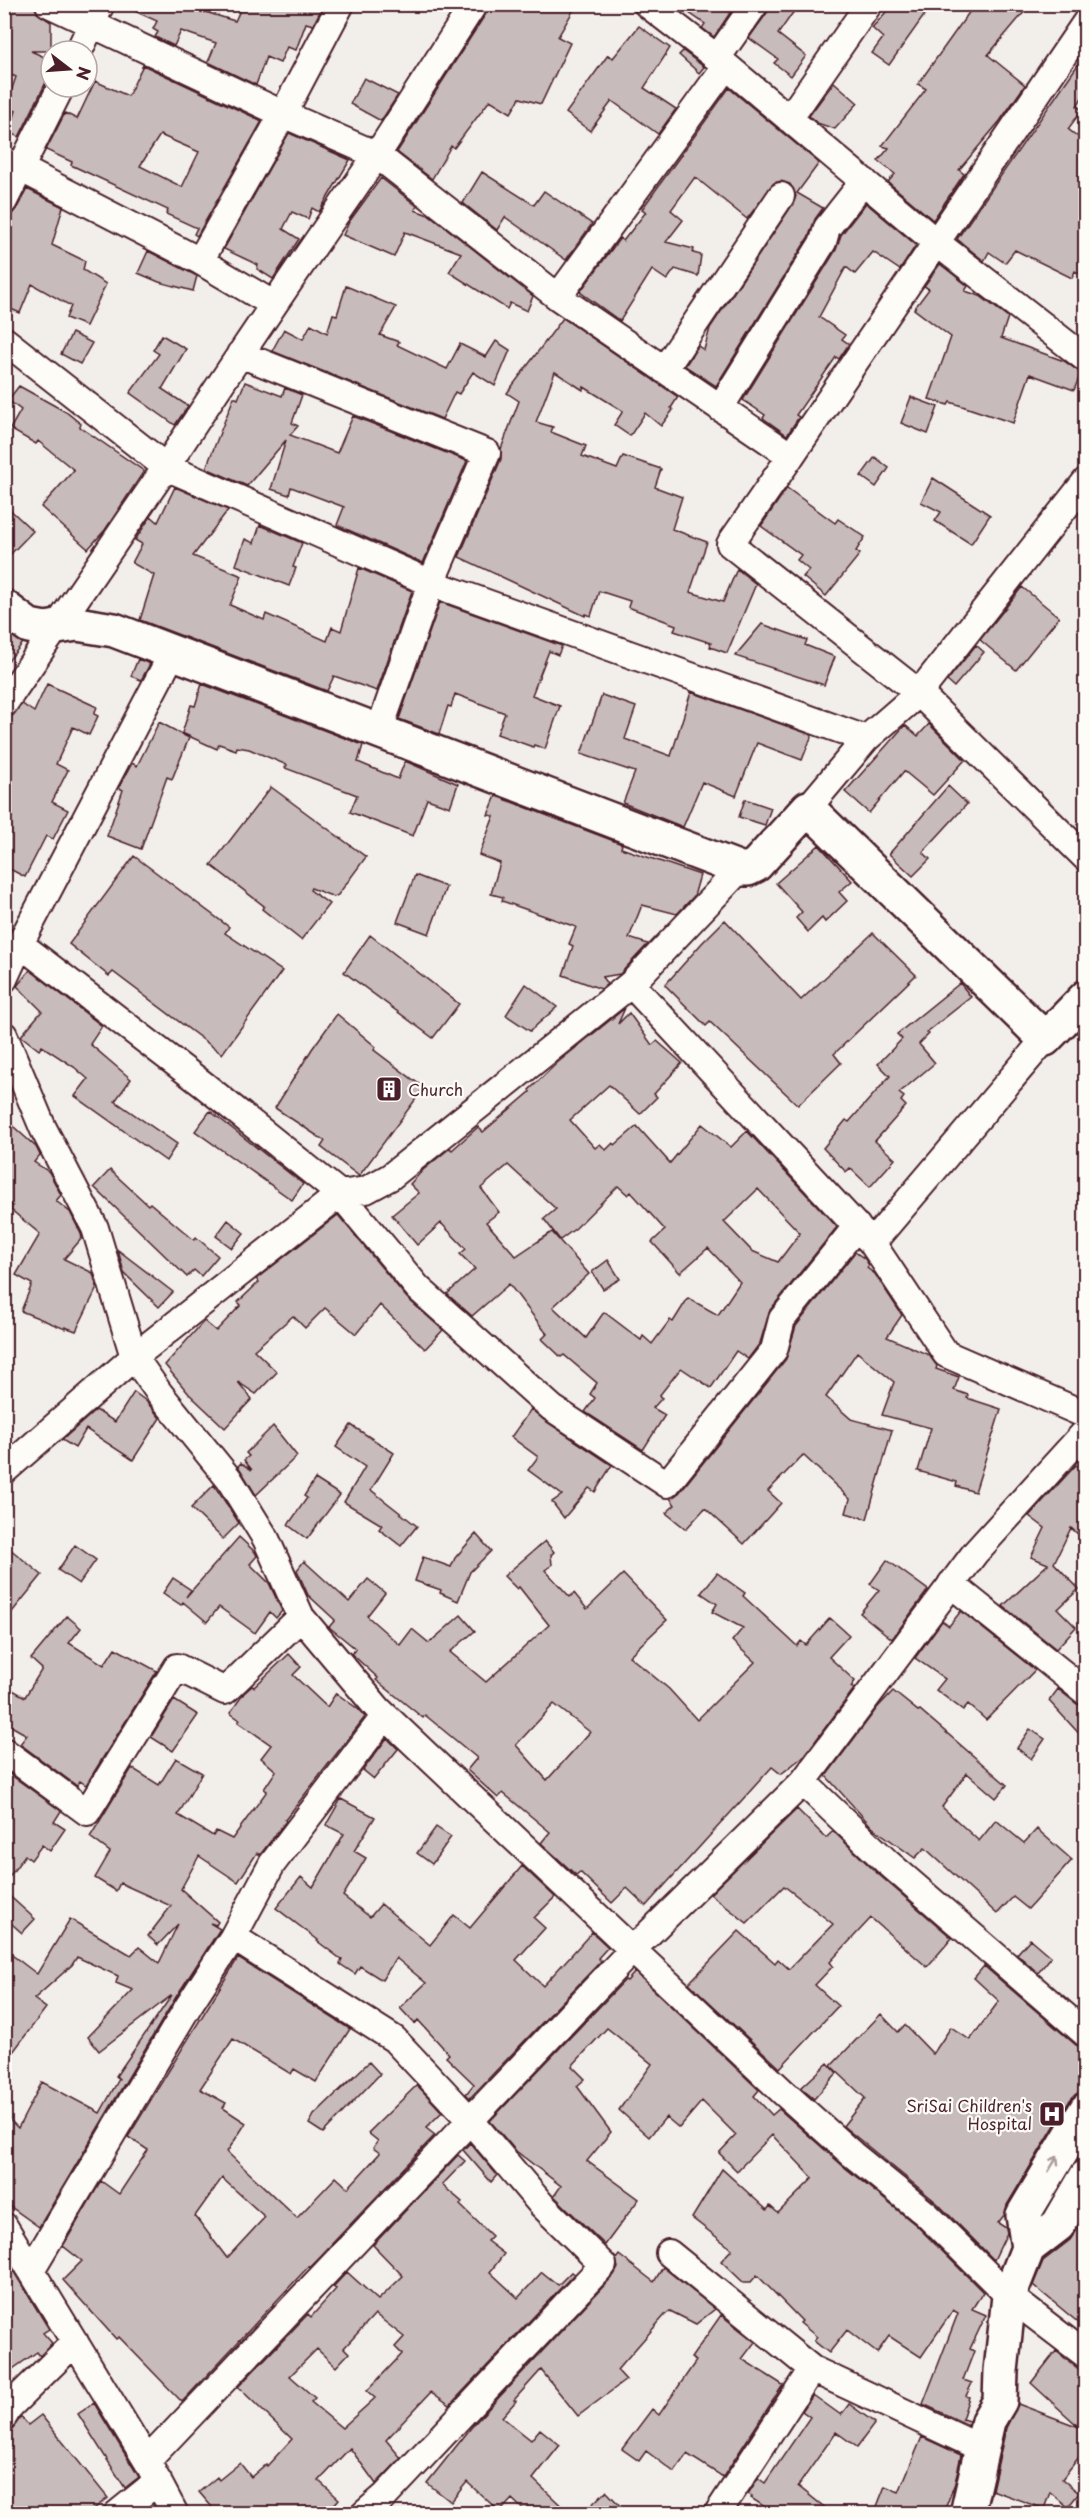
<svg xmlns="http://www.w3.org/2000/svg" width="1090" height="2518" font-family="'Playpen Sans',sans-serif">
<rect width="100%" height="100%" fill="#f2efeb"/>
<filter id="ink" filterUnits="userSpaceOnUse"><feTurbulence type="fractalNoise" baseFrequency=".0167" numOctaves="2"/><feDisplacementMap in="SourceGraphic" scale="12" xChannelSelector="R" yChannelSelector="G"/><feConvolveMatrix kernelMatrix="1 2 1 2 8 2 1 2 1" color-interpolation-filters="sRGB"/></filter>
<g filter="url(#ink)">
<!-- building -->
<path fill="#c8bbbb" stroke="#4a1f2b" stroke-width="1.5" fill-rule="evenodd" d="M14 4H34L37 13 51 22V51H31L51 60V72L19 137 9 132 16 111 6 106 16 77 4 72V37Z
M119 4H193L192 8 235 21 243 4H324L313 25 306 23 296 50 287 47 280 63 266 57 256 85 208 62 216 43 181 31 174 46 155 37 158 32 153 29 157 21Z
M489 4H577L558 37 570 43 541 104 520 98 511 113 490 100 454 148 451 146 432 179 397 152 487 12Z
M676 4H736L714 37 702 28 705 24Z
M770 4H799L778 34 806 56 791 76 774 63 778 59 749 38 767 13Z
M893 4H914L926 13 889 65 872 53 883 38 872 28Z
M975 4H1031L988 55 1025 85 1000 121 959 170 964 174 933 220 888 182 895 174 878 161 889 148 882 146 926 89 918 84Z
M639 26 670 48 644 88 676 109 658 134 612 101 590 131 566 113 608 55 613 58Z
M683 51 704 67 699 73 679 55Z
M1086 53V91L1077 106 1082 110 1068 129 1086 143V277L1075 271 1072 278 1015 250 1005 263 989 252 984 261 957 239Z
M143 65 262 121 197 236 194 234 197 228 166 214 168 210 71 165 72 162 46 150 65 113 77 119 95 81 128 96ZM160 135 199 152 182 187 140 166Z
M364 78 398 95 381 121 350 104Z
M834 82 858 103 835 129 817 123 809 116Z
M729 88 819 163 797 193 823 208 815 219 809 236 716 386 685 366 698 346 704 350 710 328 793 204 796 196 790 184 781 181 774 183 747 219 695 177 671 210 683 220 666 242 694 249 693 253 701 255 698 276 675 269 667 280 652 270 620 321 580 292 620 238 623 241 646 212 642 209Z
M289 133 350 160 319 212 312 208 308 219 292 212 283 229 299 239 273 279 257 269 258 265 224 249Z
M482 172 534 205 544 191 592 224 566 260 505 217 497 230 463 203Z
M381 178 417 206 415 210 431 216 533 296 527 311 510 303 507 309 449 272 461 253 405 232 394 257 343 235 349 222Z
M27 189 63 207 52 245 85 261 83 270 106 284 86 326 66 318 71 306 32 284 20 313 4 306V216L12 214 17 208Z
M866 203 916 245 900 270 873 252 855 274 846 267 819 317 845 335 842 339 849 344 839 359 836 357 796 415 799 417 787 435 763 418 765 415 743 400 836 250 841 235Z
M148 251 197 276 193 291 159 282 138 273Z
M940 264 968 286 965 291 980 296 1008 317 1001 338 1064 361 1081 373 1074 390 1030 374 1013 423 950 402 948 405 929 399 951 337 914 309 929 289 924 286Z
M346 286 396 307 380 335 399 342 397 345 447 369 460 344 486 357 496 341 510 350 495 386 473 372 459 394 455 392 442 419 272 351 284 329 303 339 311 324 327 333 333 314 337 315Z
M563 318 678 397 671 408 673 410 661 426 645 413 630 436 614 425 623 411 584 387 583 390 555 372 536 422 553 427 551 432 586 446 582 456 617 469 623 456 661 469 655 487 682 497 672 529 707 542 690 592 723 602 737 569 756 584 727 653 710 647 711 643 674 631 676 625 628 607 630 601 599 591 591 616 586 614 585 616 459 557 501 459V449L519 401 507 393Z
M72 333 92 343 80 364 61 354Z
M162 335 186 349 162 389 188 406 175 425 130 393 159 354 153 350Z
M245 382 282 396 285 388 302 395 292 423 298 426 290 435 337 453 353 416 467 461 423 563 337 525 344 507 291 487 289 495 271 489 286 440 247 486 206 468 234 397 238 399Z
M19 386 66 412 81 424 80 427 144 471 105 530 88 549 41 507 74 470 38 441 36 444 10 429 21 410 8 400Z
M911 397 938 407 928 434 901 423Z
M875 457 889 468 876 487 861 476Z
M933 478 990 515 971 544 935 521 941 512 921 502Z
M175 487 228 510 193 556 242 576 230 605 264 620 266 614 327 641 332 627 341 631 359 568 412 591 377 691 334 676 327 691 140 620 154 575 132 563 142 544 135 540 151 516 158 522Z
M787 488 835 523 838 519 865 537 856 551 860 554 826 596 803 577 809 570 797 560 801 555 761 526Z
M4 504 33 531 4 561Z
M260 525 302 543 293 567 296 568 289 586 236 565 245 539 254 543Z
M1022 587 1059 617 1016 670 980 640Z
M440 602 562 646 558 655 549 651 532 695 560 706 545 749 534 745 533 747 497 734 505 713 455 694 451 707 448 706 439 734 399 719Z
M762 624 807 640 805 645 835 657 824 685 735 656Z
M4 631 23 643 4 666Z
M976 645 984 652 954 687 947 681Z
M138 659 150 664 141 680 131 676Z
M47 684 97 707 94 714 98 716 89 735 73 727 56 764 68 770 52 802 68 810 53 839 46 836 25 877 4 866V719L11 717 22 704 34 712Z
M202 684 363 745 358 762 398 779 405 761 458 784 450 807 427 799 413 836 350 812 357 795 285 768 287 765 249 749 237 747 236 750 219 744 217 749 182 733 191 705 195 706Z
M691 692 812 735 802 760 757 743 736 796 702 782 683 827 623 803 635 772 581 754 602 695 636 707 625 739 671 756Z
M159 722 189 738 172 779 167 777 141 849 107 836 123 790 119 788 132 763 137 766Z
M929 724 965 760 933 795 904 771 869 813 845 792 905 725 918 736Z
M948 786 967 804 923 852 930 859 913 876 889 854Z
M271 787 366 857 338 895 334 897 311 888 310 890 329 904 301 940 262 909 264 906 211 865Z
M496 796 622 844 621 848 700 875 694 896 677 914 642 905 629 938 648 944 620 974 602 977 607 984 601 989 563 975 573 946 569 944 576 927 502 901 503 897 491 894 500 863 479 855 494 816 488 815Z
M745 799 771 808 765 825 739 817Z
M819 845 852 881 839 892 847 901 825 922 822 918 808 932 796 918 802 912 776 883Z
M134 856 229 927 225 933 282 971 222 1054 113 972 109 976 69 944Z
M415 875 446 887 429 934 397 922Z
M725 920 801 1000 873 933 916 975 834 1054 841 1063 798 1105 710 1022 706 1026 665 985 702 943Z
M370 935 459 1004 433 1038 344 972Z
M30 970 102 1026 90 1044 131 1079 115 1101 177 1144 166 1161 75 1096 88 1079 74 1067 42 1046 39 1050 21 1036 42 1011 17 986Z
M960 983 971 997 927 1032 929 1034 919 1044 935 1063 899 1093 904 1097 901 1101 906 1106 875 1141 895 1159 870 1187 850 1168 846 1172 823 1148 846 1120 849 1122 890 1076 878 1064 902 1039 897 1034Z
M526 984 557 1007 530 1031 506 1015Z
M625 1008 618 1024 629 1013 652 1045 657 1041 682 1063 654 1094 657 1097 640 1114 609 1085 570 1120 595 1148 600 1144 606 1150 613 1143 615 1145 637 1126 670 1163 702 1124 731 1147 747 1131 837 1227 770 1310 760 1343 748 1359 736 1351 711 1388 681 1368 659 1396 662 1398 653 1408 665 1415 643 1450 585 1412 595 1398 590 1394 597 1383 564 1355 561 1357 542 1339 547 1334 509 1284 472 1316 447 1294 475 1269 460 1254 466 1249 441 1223 417 1245 392 1215 419 1193 410 1184 423 1170 450 1148 452 1150 478 1127 483 1132 530 1092 529 1090 557 1063ZM508 1165 556 1209 544 1219 560 1240 576 1228 618 1186 628 1195 631 1192 665 1230 652 1242 680 1273 708 1248 740 1282 718 1315 688 1298 673 1322 670 1320 652 1344 643 1336 641 1340 604 1312 586 1338 553 1307 589 1274 552 1232 516 1256 486 1222 499 1212 481 1188ZM758 1189 800 1233 778 1262 752 1251 724 1222Z
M337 1014 376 1047 374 1050 424 1088 359 1176 321 1147 325 1141 275 1108 312 1049Z
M210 1111 303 1184 292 1200 195 1131Z
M4 1118 36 1147 40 1155 34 1162 49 1172 61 1195 56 1201 70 1212 81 1234 82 1238 64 1259 93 1273 97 1288 76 1331 65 1327V1329L21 1311 32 1284 16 1275 40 1234 10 1209 13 1206 4 1200Z
M110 1170 148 1205 150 1203 194 1240 196 1237 218 1256 201 1276 194 1270 187 1277 94 1187Z
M338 1215 407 1298 443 1330 425 1349 380 1305 356 1334 325 1308 305 1328 293 1316 254 1350 277 1372 256 1394 238 1382 252 1399 225 1428 189 1394 165 1365 204 1321 216 1331 241 1305 238 1302 259 1282 256 1279Z
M228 1220 244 1233 232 1248 216 1236Z
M118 1250 173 1292 159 1307 124 1273Z
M855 1252 865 1259 869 1265 867 1268 875 1274 902 1315 887 1337 929 1355 937 1366 936 1369 959 1377 954 1390 968 1395 967 1398 1001 1409 975 1492 956 1486 957 1482 918 1471 931 1428 882 1415 894 1382 857 1352 826 1397 851 1419 892 1430 867 1519 846 1513 850 1499 803 1455 768 1491 781 1503 744 1544 705 1508 686 1529 666 1513 675 1505 670 1498 679 1493 786 1359 796 1326Z
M608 1260 620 1279 603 1289 592 1272Z
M134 1392 146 1401 160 1418 133 1460 86 1429 75 1448 62 1440 96 1410 115 1422Z
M531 1409 544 1420 612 1465 595 1492 589 1488 564 1518 552 1502 562 1495 528 1470 538 1457 511 1437Z
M351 1425 394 1453 371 1490 417 1526 401 1546 379 1529 382 1525 344 1502 365 1467 336 1447Z
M273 1426 297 1456 256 1495 238 1466 241 1463 252 1470 244 1460 249 1456 246 1453Z
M1076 1465 1086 1472V1541L1071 1528 1054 1563 1079 1589 1058 1609 1076 1627 1056 1649 1003 1606 1048 1564 1031 1557 1045 1528 1029 1516Z
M315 1479 340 1495 307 1539 288 1525 307 1498 304 1496Z
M214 1485 239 1523 223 1539 191 1508Z
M476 1534 491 1551 470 1572 458 1601 440 1593 441 1590 415 1581 423 1557 451 1567 455 1558Z
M239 1537 255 1552 257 1556 250 1564 269 1583 282 1611 276 1618 270 1612 255 1633 219 1607 207 1622 183 1602 181 1605 163 1593 173 1578 191 1590 186 1597Z
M545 1541 554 1552 551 1555 552 1565 545 1570 570 1597 574 1593 587 1609 623 1574 667 1620 629 1656 669 1689 697 1720 755 1662 732 1641 743 1628 712 1612 717 1604 701 1593 717 1573 745 1593 743 1596 797 1646 801 1641 806 1645 830 1618 849 1635 829 1657 855 1681 851 1687 854 1689 805 1755 781 1774 772 1767 646 1906 627 1888 612 1903 580 1872 576 1875 541 1843 550 1832 503 1793 498 1798 467 1770 477 1758 425 1715 423 1718 376 1680 378 1678 354 1656 351 1654 356 1649 329 1627 335 1620 308 1595 297 1570 304 1561 349 1602 368 1579 385 1593 367 1616 400 1645 412 1629 429 1643 461 1615 475 1631 450 1652 486 1682 549 1625 519 1587 517 1589 504 1576ZM554 1704 590 1732 547 1780 516 1745Z
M4 1544 42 1575 4 1622Z
M75 1545 96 1560 79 1584 58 1570Z
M887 1560 928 1590 892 1639 860 1613 879 1590 870 1584Z
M961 1611 1035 1670 986 1720 968 1704 963 1710 936 1690 945 1679 915 1658 942 1621 949 1626Z
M67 1616 81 1628 69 1643 104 1665 115 1648 157 1671 86 1785 80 1781 77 1786 20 1744 27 1735 4 1722V1685L25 1697 42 1669 31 1659Z
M289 1654 301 1667 293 1675 327 1707 336 1693 358 1709 365 1717 285 1820 286 1821 260 1855 257 1853 238 1882 199 1856 181 1889 218 1922 216 1925 210 1923 220 1929 176 1997 39 2227 4 2202V2114L18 2128 42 2082 100 2113 119 2079 116 2076 172 1995 99 2051 88 2037 133 1990 116 1983 118 1976 77 1957 72 1965 34 1999 46 2008 4 2064V1949L37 1974 70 1919 131 1955 139 1947 159 1963 178 1924 158 1945 148 1936 171 1906 120 1883 116 1891 95 1878 110 1852 90 1837 132 1768 159 1785 176 1758 202 1773 178 1815 213 1836 216 1831 232 1839 267 1791 264 1789 276 1771 261 1758 271 1745 238 1722 240 1720 230 1713 244 1693 252 1686 254 1687Z
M1058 1689 1077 1704 1086 1707V1741L1049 1701Z
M893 1691 918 1711 920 1710 1007 1785 996 1798 967 1773 942 1807 979 1841 996 1820 1024 1843 1037 1829 1072 1860 1028 1909 1013 1897 997 1914 925 1848 915 1858 872 1827 826 1776 877 1708Z
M174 1700 198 1715 173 1751 151 1737Z
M1030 1729 1045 1739 1031 1759 1017 1748Z
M387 1738 398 1749 374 1779 363 1770Z
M4 1770 61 1811 54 1822 65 1829 50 1851 42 1845 31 1860 25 1855 4 1884Z
M341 1799 375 1817 354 1851 366 1858 343 1896 370 1917 381 1904 430 1945 454 1915 470 1928 522 1866 555 1897 534 1918 545 1928 516 1960 543 1986 592 1932 608 1947 598 1958 601 1961 470 2098 466 2094 474 2084 446 2057 449 2054 418 2020 415 2024 400 2008 426 1983 396 1958 382 1980 360 1966 355 1974 340 1964 342 1960 317 1941 318 1940 276 1908 301 1877 313 1887 344 1834 326 1825Z
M797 1809 826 1838 833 1831 877 1873 952 1938 927 1967 871 1918 830 1962 833 1966 815 1985 838 2006 780 2068 689 1983 739 1931 775 1963 778 1959 789 1969 833 1924 784 1886 747 1923 710 1894Z
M436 1827 451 1837 432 1864 417 1853Z
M4 1891 35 1919 22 1933 4 1917Z
M1030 1939 1051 1957 1038 1973 1017 1954Z
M238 1958 350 2029 316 2082 294 2069 291 2074 233 2039 200 2089 226 2103 223 2108 246 2123 227 2152 297 2218 336 2177 348 2188 380 2153 373 2148 378 2141 368 2133 417 2085 442 2112 426 2128 435 2135 310 2267 309 2266 182 2402 119 2337 116 2339 63 2280 82 2261 63 2246 101 2181 119 2194 148 2150 128 2137ZM222 2178 265 2217 227 2258 195 2216Z
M984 1966 1076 2045 1086 2049V2091L1076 2094 1070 2100 1007 2205 1005 2214 998 2223 1006 2228 1007 2233 994 2260 936 2202 843 2126 865 2098 831 2066 881 2014 898 2032 905 2025 933 2054 951 2027 970 2040 999 2001 974 1978Z
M635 1972 759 2090 754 2096 772 2115 779 2109 843 2166 916 2225 983 2292 972 2309 986 2315 970 2349 974 2351 963 2380 972 2383 966 2396 969 2397 962 2419 969 2421 968 2425 923 2404 958 2313 953 2310 921 2357 889 2336 877 2353 847 2330 829 2353 814 2341 817 2337 800 2323 802 2321 757 2275 751 2282H743L721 2261 732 2249 692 2218 722 2169 767 2210 770 2206 778 2213 813 2178 772 2135 737 2171 719 2153 736 2135 702 2101 679 2128 666 2117 649 2137 619 2110 652 2064 607 2028 572 2066 585 2079 577 2086 611 2132 587 2161 639 2199 605 2245 554 2196 561 2186 516 2151 490 2121 625 1980 627 1981Z
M369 2062 380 2074 323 2133 309 2124 314 2115Z
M828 2063 837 2073 814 2099 801 2088Z
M470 2143 497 2175 491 2182 463 2150Z
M458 2155 465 2161 442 2185 462 2202 460 2205 492 2236 487 2241 504 2254 490 2272 518 2298 542 2272 558 2285 571 2272 574 2274 450 2405 431 2392 386 2440 401 2458 376 2484 350 2448 319 2481 339 2499 326 2514H218L199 2492 217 2477 219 2480 240 2463 251 2477 266 2464 267 2466 292 2439 238 2387 308 2314 311 2317 336 2289 333 2287 347 2272 378 2300 403 2276 373 2245ZM375 2314 404 2337 395 2347 402 2354 367 2391 375 2398 342 2428 311 2402 315 2398 290 2376 317 2349 336 2367 349 2353 344 2348Z
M1086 2215V2329L1033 2285 1043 2261 1070 2240Z
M619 2255 654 2282 663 2267 715 2309 696 2324 670 2311 665 2315 617 2370 626 2380 578 2416 541 2370 514 2400 516 2401 502 2417 531 2440 540 2429 560 2445 533 2479 570 2514H528L512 2499 500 2512 467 2482 451 2502 427 2483 474 2424 614 2275 618 2268 616 2259Z
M4 2256 49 2329 43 2333 52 2343 40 2356 37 2352 4 2375Z
M721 2315 755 2342 742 2359 783 2385 723 2477 687 2454 674 2472 646 2451 639 2461 622 2449 652 2409 659 2415 696 2361 691 2358Z
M1056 2351 1086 2375V2448L1062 2479 1079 2493 1068 2507 1050 2492 1044 2509 992 2490 991 2494 1006 2428 1018 2404 1079 2427 1031 2383Z
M813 2395 841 2415 849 2404 875 2423 857 2447 836 2432 798 2486 833 2514H776L751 2498 752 2496 748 2494 758 2478 765 2483 810 2417 802 2411Z
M94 2403 139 2477 125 2488 78 2414Z
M41 2415 108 2498 87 2514H4V2431L12 2429 21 2417 28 2425Z
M922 2437 961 2455 955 2483 943 2514H874L885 2486 899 2492Z
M606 2491 628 2514H582Z"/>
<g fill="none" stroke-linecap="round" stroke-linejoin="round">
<defs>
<path id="street" d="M49 4 283 114 377 155C305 258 234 362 166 467L431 583 487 453 240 354
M474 4 377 155 558 297 726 66
M647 4 717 58 937 243 1086 359
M79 51 101 4
M717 58 755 4
M789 119 869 4
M4 160 200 261 283 114 341 4
M4 201 61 87
M200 261 273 304
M558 297 791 456 730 544 919 693 866 739
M4 340 166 467 4 704
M664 370 781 196
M720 408 823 242 827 228 864 181
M791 456 1086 22
M1086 481 919 693 1086 858
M379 731 431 583 866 739 808 808
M20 944 204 1085 340 1194 418 1288 552 1408 667 1484 774 1350 782 1319 857 1226
M4 979 20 944 173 652
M631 984 872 1243 946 1354 1086 1415
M4 1035 43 1128 95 1228 134 1357 340 1194 366 1190 390 1177 631 984 740 869
M872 1243 1045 1039
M4 1471 134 1357 160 1394 229 1479 266 1539 301 1617 379 1710 783 2092 852 2154 926 2214 1009 2296 1086 2355
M951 1584 1086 1692
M4 1751 87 1812 177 1667 225 1691 301 1617
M803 1782 887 1862 1086 2034
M233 1937 394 2039 470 2120 541 2204 603 2265 386 2495 364 2514
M4 2226 147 2461
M669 2253 812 2369 717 2514
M31 2270 189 2005 233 1937 272 1864 385 1716
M812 2369 972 2444
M4 2416 10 2406 75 2342
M117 2514 158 2481
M175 2514 147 2461 632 1950 803 1782 975 1553 1086 1431"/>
<path id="secondary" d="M4 607 29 626 45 629 77 624 114 630 740 869H748L756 865 808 808 1045 1039 1086 997"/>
<path id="primary" d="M1028 2248 1058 2225 1086 2177
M967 2514 988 2421 1000 2401 1001 2371 1009 2296 1028 2248 1023 2215 1086 2110"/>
</defs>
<!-- street casing -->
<use href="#street" stroke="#4a1f2b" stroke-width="30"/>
<!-- secondary casing -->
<use href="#secondary" stroke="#4a1f2b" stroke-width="38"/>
<!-- primary casing -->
<use href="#primary" stroke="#4a1f2b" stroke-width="38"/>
<!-- street -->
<use href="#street" stroke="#fdfcf7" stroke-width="26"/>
<!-- secondary -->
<use href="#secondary" stroke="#fdfcf7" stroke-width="33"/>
<!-- primary -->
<use href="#primary" stroke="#fdfcf7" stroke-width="33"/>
</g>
<!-- one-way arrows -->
<defs><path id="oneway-shaft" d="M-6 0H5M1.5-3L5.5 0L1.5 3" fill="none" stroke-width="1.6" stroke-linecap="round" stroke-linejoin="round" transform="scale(1.5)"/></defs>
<use stroke="#ac999b" href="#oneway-shaft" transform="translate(1053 2164) rotate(-59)"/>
</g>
<!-- icons -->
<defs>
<symbol id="building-square" viewBox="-11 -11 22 22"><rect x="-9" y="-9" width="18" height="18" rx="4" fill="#4a1f2b" stroke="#fdfcf7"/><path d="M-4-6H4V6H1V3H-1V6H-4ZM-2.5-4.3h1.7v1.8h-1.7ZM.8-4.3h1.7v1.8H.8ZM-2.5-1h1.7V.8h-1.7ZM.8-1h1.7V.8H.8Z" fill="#fff"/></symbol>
<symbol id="hospital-square" viewBox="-11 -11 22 22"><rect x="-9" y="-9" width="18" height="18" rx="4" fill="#4a1f2b" stroke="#fdfcf7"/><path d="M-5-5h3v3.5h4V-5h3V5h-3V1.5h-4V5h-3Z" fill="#fff"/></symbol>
</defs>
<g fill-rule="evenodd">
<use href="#building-square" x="374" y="1074" width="30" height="30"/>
<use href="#hospital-square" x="1037" y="2099" width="30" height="30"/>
</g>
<g text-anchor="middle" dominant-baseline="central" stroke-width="4.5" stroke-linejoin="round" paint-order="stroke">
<!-- poi labels -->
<g font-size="16" fill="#4a1f2b" stroke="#fdfcf7" text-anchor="start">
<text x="408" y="1089">Church</text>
<text x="1032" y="2105" text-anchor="end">SriSai Children's<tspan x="1032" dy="18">Hospital</tspan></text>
</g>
</g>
<!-- margin -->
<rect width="1090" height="2518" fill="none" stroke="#fdfcf7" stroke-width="24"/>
<rect x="12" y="12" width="1066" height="2494" fill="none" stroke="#4a1f2b" stroke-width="2" filter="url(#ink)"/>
<!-- north arrow -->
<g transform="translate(69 69) rotate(107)"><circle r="28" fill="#fdfcf7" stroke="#b5a4a5" stroke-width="1.5"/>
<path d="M0-4.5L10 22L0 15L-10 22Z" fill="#4a1f2b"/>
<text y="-9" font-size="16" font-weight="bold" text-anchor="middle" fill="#4a1f2b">N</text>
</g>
</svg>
